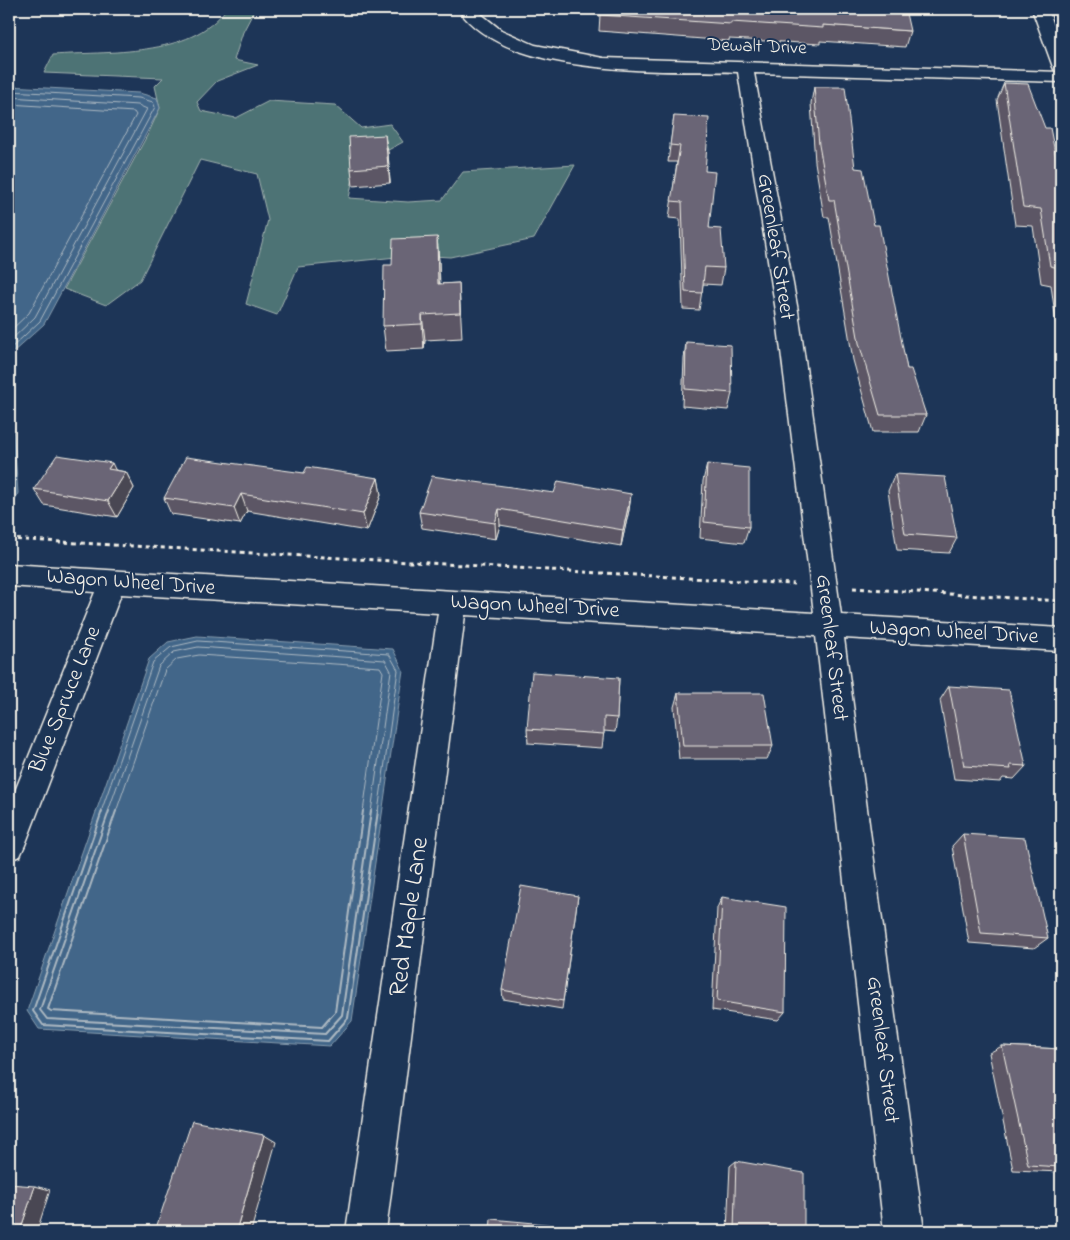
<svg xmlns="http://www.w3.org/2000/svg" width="1070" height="1240" font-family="'Indie Flower',sans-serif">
<rect width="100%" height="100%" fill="#1d3557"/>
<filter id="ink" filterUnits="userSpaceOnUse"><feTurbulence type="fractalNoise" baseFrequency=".02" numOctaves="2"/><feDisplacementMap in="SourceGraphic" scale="10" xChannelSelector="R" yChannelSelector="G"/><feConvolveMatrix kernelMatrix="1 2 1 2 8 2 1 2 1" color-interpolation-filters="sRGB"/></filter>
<g filter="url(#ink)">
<!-- green -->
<path fill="#4e7375" stroke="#a1b2ae" d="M226 9H255L243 32 234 60 258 65 217 81 197 102 201 111 236 118 269 101 335 105 361 128 390 124 403 142 355 168 349 198 408 202 442 200 463 172 575 165 534 239 450 257 416 255 298 267 277 315 246 304 268 220 257 174 200 160 140 280 106 305 64 289 149 132 160 108 155 86 163 78 44 73 53 55C107 51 191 58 226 9Z"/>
<!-- water -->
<path fill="#426689" stroke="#899eaf" d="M9 86 139 93 157 98 160 108 44 324 11 354 9 364Z
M9 373 18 493 9 514Z
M197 636 393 649 403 670 352 1021 330 1046 39 1029 27 1011 149 659 168 642Z"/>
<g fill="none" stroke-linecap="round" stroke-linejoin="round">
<!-- shore-far1 -->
<path stroke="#adb9c2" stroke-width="1" d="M9 91 139 98 153 102 155 107 40 321 9 350
M9 97 138 105 147 109 35 317 9 342
M9 104 134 112 136 115 29 313 9 332
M9 437 13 492 9 504
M101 812 153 662 171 647 198 641 389 654 398 670 378 812
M108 812 159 666 174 652 198 647 385 660 391 671 371 812
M116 812 165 670 177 659 199 655 380 667 383 672 363 812"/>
<!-- shore -->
<path stroke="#adb9c2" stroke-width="2" d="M102 811 33 1011 43 1025 328 1041 348 1018 378 811
M109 811 40 1010 47 1019 325 1034 342 1015 371 811
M116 811 48 1009 51 1011 322 1027 335 1012 363 811"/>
<defs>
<path id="street" d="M458 9H475L501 30 535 45 603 58 1061 72 1055 71 1053 67 1032 9H1048L1061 45V82L754 73 798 311 841 615 1061 628V651L844 638 924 1231H884L816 636 465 615 386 1231H346L438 613 121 594 25 845 20 856 9 860V806L95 592 9 586V564L814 613 776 311 738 72C662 70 506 79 458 9Z"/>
</defs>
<!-- street casing -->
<use href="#street" stroke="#f4f1e8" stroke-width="3"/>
<!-- path -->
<path stroke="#f4f1e8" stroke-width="3" stroke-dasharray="4 4" stroke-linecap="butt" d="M9 539 794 584
M853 588 1061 601"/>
<!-- street -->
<use href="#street" fill="#1d3557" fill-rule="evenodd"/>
</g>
<!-- wall -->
<path fill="#5b5765" stroke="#f4f1e8" d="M602 9 910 31 905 47 820 41V44L729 39V41L599 31 600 15Z
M1004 83 1061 182V352H1060L1051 285 1041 283 1033 226 1015 225 997 100Z
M814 87 855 168 874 225 907 369 926 415 919 432H873L853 360 829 217H824L815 162 811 103Z
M674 116 705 171 709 228 724 268 721 285 703 284 699 310 683 309 680 219 669 218 677 162H668Z
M388 152 390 183 353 186 351 169Z
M437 237 439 262 440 284 459 283 462 338 425 340 424 349 386 351 383 326Z
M686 342 732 393 728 410 682 406 684 359Z
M707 464 749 527 744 543 700 538 703 481Z
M115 470 126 472 134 488 117 517 44 505 34 489Z
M304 473 378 478 381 495 367 531 247 511 240 524 171 514 164 498Z
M895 474 957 538 949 553 897 550 888 491Z
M554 493 631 494 629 510 621 546 500 525 496 539 422 528 419 512Z
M619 678 617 718 615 732 604 731 602 748 528 743 527 729Z
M949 686 1026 766 1014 779 1003 778 1000 782 954 779 940 700Z
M678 693 773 746 767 759H679L674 707Z
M963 834 1048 938 1034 948 969 943 952 846Z
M578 896 562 1009 503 999 502 990Z
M722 897 785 1012 778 1020 712 1010 717 908Z
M1002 1046 1061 1049V1172L1013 1170 989 1053Z
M736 1161 804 1231H727L730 1166Z"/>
<!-- shaded-wall -->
<path fill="#4a4753" stroke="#f4f1e8" d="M385 135 388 152 390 183 388 166Z
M437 237 439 262 440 309 438 284Z
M422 315 425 340 424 349 422 324Z
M112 463 120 480 108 469Z
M126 472 134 488 117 517 108 501Z
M378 478 381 495 367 531 363 514Z
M241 494 247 511 240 524 234 508Z
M631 494 629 510 621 546 623 530Z
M499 509 500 525 496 539 495 523Z
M9 643 12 646 9 653Z
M264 1135 276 1142 251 1231H236Z
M35 1186 50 1190 37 1231H20Z"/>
<!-- building -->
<path fill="#6a6576" stroke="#f4f1e8" d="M602 9H905L910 31 823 25V28L731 22V24L600 15Z
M1004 83 1028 84 1045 128H1050L1061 182V280L1059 268 1050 266 1041 209 1023 207Z
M814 87H845L855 168 863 169 874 225H879L907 369H911L926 415H880L859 343 834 200H829L819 145Z
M674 116 709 118 705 171 715 172 709 228 721 229 724 268 705 267 702 293 685 292 682 202 671 201 680 146 670 145Z
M385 135 388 166 351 169 349 137Z
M437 237 438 284 459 283 460 313 422 315V324L383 326 384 265H392L393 239Z
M686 342 731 345 732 393 685 389Z
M57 455 112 463 108 469 126 472 108 501 34 489Z
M186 457 304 473 307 467 378 478 363 514 241 494 234 508 164 498Z
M707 464 749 468V527L704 522Z
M895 474 945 477 957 538 905 534Z
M432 476 554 493 558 481 631 494 623 530 499 509 495 523 419 512Z
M532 672 619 678 617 718 604 717V734L527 729Z
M949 686 1009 690 1026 766 1010 765 1011 769 964 766Z
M678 693H764L773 746H683Z
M963 834 1025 838 1048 938 981 933Z
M521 886 578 896 563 1001 502 990Z
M722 897 786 907 785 1012 717 1001Z
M1002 1046 1061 1049V1167L1028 1165Z
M192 1121 264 1135 236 1231H155Z
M736 1161 804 1173V1231H734Z
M9 1184 35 1186 20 1231H9Z
M491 1219 567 1226V1231H490Z"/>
</g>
<g text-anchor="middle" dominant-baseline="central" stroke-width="4" stroke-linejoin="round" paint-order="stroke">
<!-- far-street labels -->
<g font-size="19" fill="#f4f1e8" stroke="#1d3557">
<text transform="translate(757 47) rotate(2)">Dewalt Drive</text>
</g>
<!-- street labels -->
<g font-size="22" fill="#f4f1e8" stroke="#1d3557">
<text transform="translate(775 247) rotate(81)">Greenleaf Street</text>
<text transform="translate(131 583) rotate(4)">Wagon Wheel Drive</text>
<text transform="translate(535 607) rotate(3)">Wagon Wheel Drive</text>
<text transform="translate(954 633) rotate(3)">Wagon Wheel Drive</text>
<text transform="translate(831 648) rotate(83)">Greenleaf Street</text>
<text transform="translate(66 700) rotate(-68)">Blue Spruce Lane</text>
<text transform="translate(882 1050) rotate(83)">Greenleaf Street</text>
</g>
<!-- near-street labels -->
<g font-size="26" fill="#f4f1e8" stroke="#1d3557">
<text transform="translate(410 917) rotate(-82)">Red Maple Lane</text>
</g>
</g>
<!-- margin -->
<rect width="1070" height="1240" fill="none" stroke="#1d3557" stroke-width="30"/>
<rect x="15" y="15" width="1040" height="1210" fill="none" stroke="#f4f1e8" stroke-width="2" filter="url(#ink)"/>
</svg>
